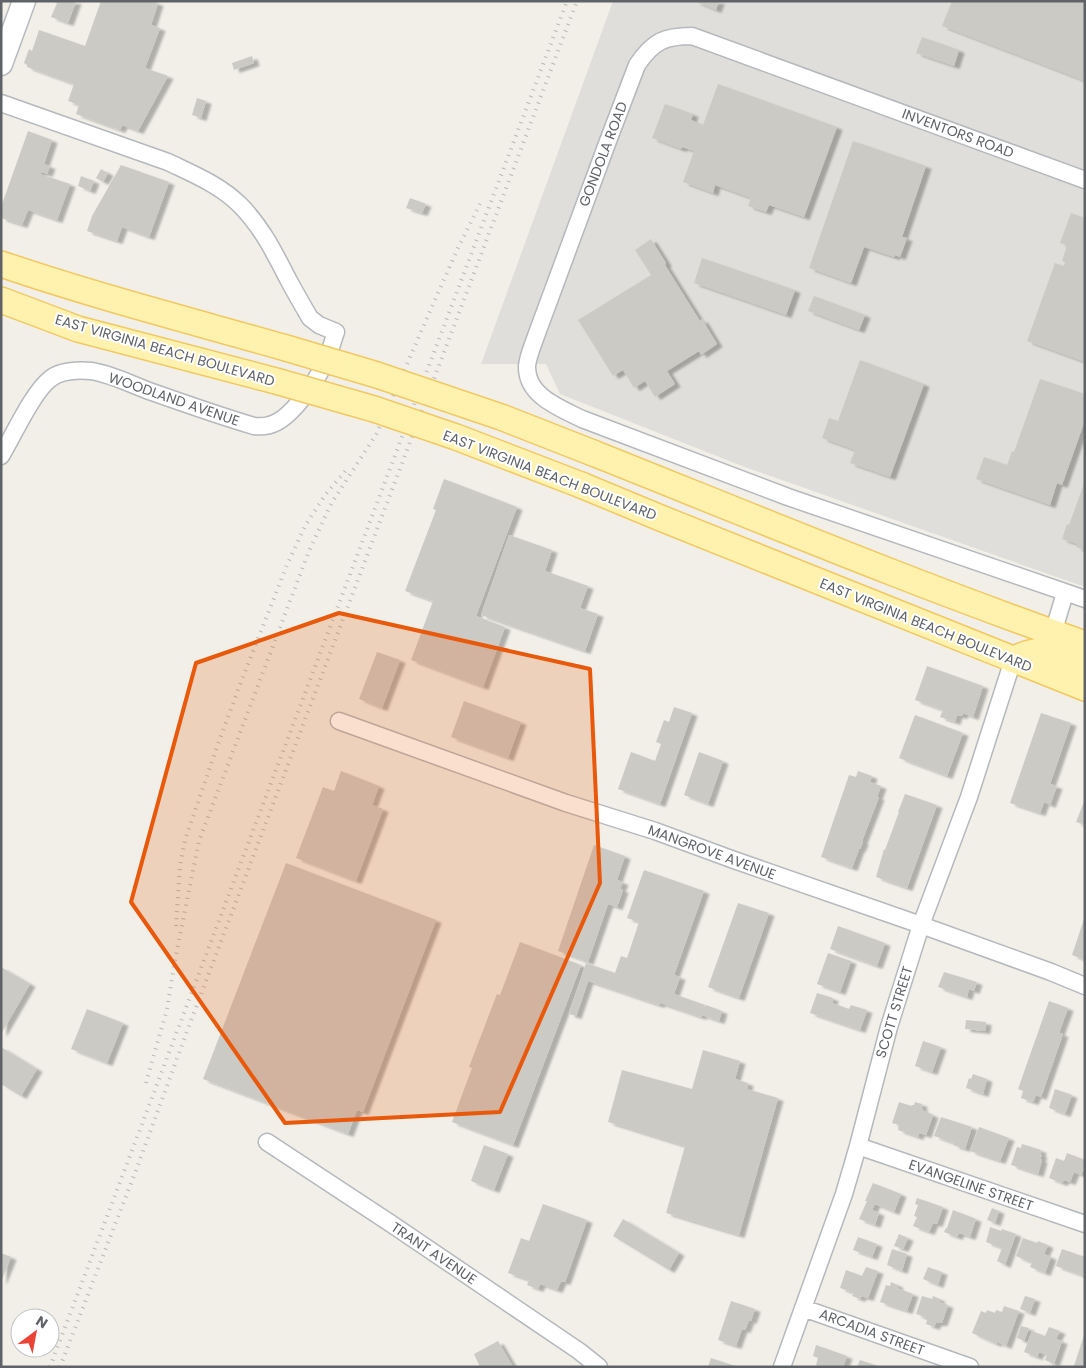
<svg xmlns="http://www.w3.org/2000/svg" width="1086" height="1368" font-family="Poppins,sans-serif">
<defs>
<filter id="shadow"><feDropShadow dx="5.5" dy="3" stdDeviation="1" flood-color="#0004"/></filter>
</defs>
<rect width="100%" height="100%" fill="#f1efe8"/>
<!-- industrial -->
<path fill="#e0deda" d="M613 1H1085V587L742 466 560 394 546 364H481Z"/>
<!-- building -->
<path fill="#cccac5" filter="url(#shadow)" d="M76 1 68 23 51 17 57 3 52 1Z
M101 1H152L158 3 151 25 160 28 145 68 168 76 138 131 122 125 120 130 76 114 79 105 68 101 74 84 27 67V65L24 63 29 49 32 51 39 30 85 46Z
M694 1H719L716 10Z
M952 1H1085V81L942 26Z
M922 37 959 50 954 66 916 53Z
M252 56 254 63 234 70 232 63Z
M718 84 837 127 804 217 769 205 766 212 748 206 751 198 715 185 713 193 683 182 694 151 682 147 681 149 652 138 665 104 693 114 691 120 703 125Z
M197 98 206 101 201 118 192 115Z
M28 131 52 140 44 164 50 166 47 174 41 172 40 174 70 184 57 220 28 210 22 225 1 218V207Z
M853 141 926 166 902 237 907 238 900 257 895 255 894 257 864 247 851 283 809 268Z
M121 165 169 182 149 237 122 227 117 241 87 231 92 216Z
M101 169 108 173 103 182 96 178Z
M81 176 94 181 90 191 78 186Z
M410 198 426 204 422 213 406 208Z
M1071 213 1085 218V362L1027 341 1055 263 1064 266 1065 262 1062 261 1067 245 1060 243Z
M651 239 666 263 665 265 700 321 702 319 717 344 701 355 699 351 667 371 675 384 655 397 645 381 634 388 623 370 613 376 578 320 651 275 635 250Z
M702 258 795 290 786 315 694 283Z
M814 296 865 315 859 330 808 311Z
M860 360 924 384 890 477 850 463 855 450 822 438 829 418 838 421Z
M1040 379 1085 394V420L1062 485 1057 483 1050 505 976 479 984 457 1007 465 1012 451 1014 452Z
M444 479 517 507 476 616 505 627 483 687 411 660 433 601 405 591 436 510 433 509Z
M1085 481V550L1076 547 1077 544 1062 539 1067 524 1069 525Z
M509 535 552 550 545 571 588 586 580 608 598 614 585 651 481 615Z
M377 652 400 660 382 708 359 699Z
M927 666 983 686 973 717 963 713 962 716 957 715 955 722 940 717 943 710 915 700Z
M464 701 521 722 508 758 451 737Z
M674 707 692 713 660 804 618 789 631 752 655 761 661 744 656 742 664 720 669 722Z
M1041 713 1071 723 1050 784 1057 786 1050 805 1044 802 1040 813 1010 803Z
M915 715 963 733 947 776 899 758Z
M699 752 723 761 708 804 684 795Z
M341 771 379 786 372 805 383 809 356 881 296 858 323 787 334 791Z
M858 771 872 776 870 782 881 786 877 797H879L862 841 863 842 860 849H859L852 868 821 857 849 775 856 777Z
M905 794 937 805 907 888 876 877 884 849 885 850 899 812H898Z
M1085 799V825L1076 822Z
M594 845 625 856 617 880 623 882 620 889 623 890 617 907 608 904 588 962 558 951Z
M286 863 436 920 363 1112 357 1110 348 1134 203 1079Z
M644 870 704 891 674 975 680 977 674 994 705 1005 701 1017 660 1003 659 1005 588 981 576 1016 569 1014 586 963 615 973 621 956 627 958 639 922 627 918Z
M738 903 769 913 739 998 708 987Z
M1084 919 1085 920V960L1072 955Z
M838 926 885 943 877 966 830 949Z
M520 942 581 965 513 1145 452 1122 472 1068 469 1067 497 994 500 995Z
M828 953 851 961 840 992 817 984Z
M1 967 30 984 1 1034Z
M944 972 977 982 974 991 969 989 967 997 938 987Z
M817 993 833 998 832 1003 849 1009 851 1005 867 1010 860 1030 810 1013Z
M1049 1001 1068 1008 1059 1033 1063 1034 1041 1097 1036 1095 1033 1102 1021 1098 1023 1091 1018 1089Z
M706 1005 722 1011 719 1021 702 1015Z
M87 1009 123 1023 107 1063 71 1049Z
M966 1020 986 1022 985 1031 965 1029Z
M923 1041 941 1047 932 1072 915 1066Z
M1 1047 37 1069 21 1096 1 1084Z
M703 1050 740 1061 735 1079 748 1083 747 1089 778 1098 739 1235 666 1213 685 1146 608 1122 622 1070 692 1089Z
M973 1074 987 1079 983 1094 966 1088 969 1078 971 1079Z
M1055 1089 1072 1095 1065 1114 1049 1108Z
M899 1102 911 1106 912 1105H914L915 1102 922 1104 921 1108H923L922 1110 933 1115 926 1135 919 1133 918 1137 898 1130 899 1125 892 1123Z
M941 1117 972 1127 965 1149 953 1145 954 1143 934 1136Z
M979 1127 1009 1138 1000 1161 970 1151Z
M1022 1144 1041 1150 1040 1154 1042 1155 1040 1159 1042 1160 1038 1174 1011 1165 1017 1147 1021 1148Z
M484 1145 508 1154 494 1190 471 1181Z
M1067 1153 1085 1160V1166L1081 1175 1074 1172 1070 1182 1064 1180 1062 1183 1049 1178 1056 1158 1064 1161Z
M873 1183 901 1194 894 1212 875 1204 872 1210 879 1213 875 1225 859 1219 867 1201H865Z
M917 1198 943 1207 937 1224 933 1223 929 1232 913 1226 917 1217 914 1216 918 1205 915 1204Z
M543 1204 587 1220 565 1282 561 1281 557 1290 540 1284 538 1289 527 1285 529 1280 508 1273 521 1238 529 1241Z
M992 1208 999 1211 995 1223 987 1220Z
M953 1210 976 1219 970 1237 959 1233 957 1237 944 1232 946 1228H947Z
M623 1219 679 1253 669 1270 613 1236Z
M990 1227 1001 1231 1002 1229 1016 1234 1005 1265 997 1261 1002 1248 986 1242Z
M899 1234 908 1238 903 1249 894 1246Z
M858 1237 877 1244 872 1257 853 1250Z
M1023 1238 1037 1243 1038 1241 1048 1245 1044 1254 1051 1257 1045 1273 1030 1267 1032 1263 1016 1256Z
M892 1249 907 1254 902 1271 887 1265Z
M1062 1249 1085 1257 1084 1276 1056 1266Z
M1 1253 11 1257 1 1282Z
M866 1267 878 1271 868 1298 861 1296 860 1299 852 1296 854 1293 840 1288 846 1270 862 1276Z
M928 1267 942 1272 938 1285 923 1279Z
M891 1282 898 1285 897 1288 913 1294 907 1311 880 1302 886 1285 890 1286Z
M922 1296 932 1299 933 1296 940 1299 939 1302 948 1305 942 1323H936L934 1327 926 1324 927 1320 924 1319 925 1317 916 1314Z
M1025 1296 1035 1299 1030 1313 1020 1309Z
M731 1301 755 1309 751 1321 749 1320 745 1330 742 1329 736 1346 718 1340Z
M1004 1306 1019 1311 1006 1346 997 1342 996 1344 972 1333 981 1311 986 1313 987 1310 995 1313 996 1310 1002 1312Z
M1021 1326 1029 1328 1024 1341 1017 1338Z
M1049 1327 1060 1331 1056 1339 1062 1341 1054 1364 1045 1360 1047 1355 1039 1352 1037 1357 1024 1352 1032 1331 1045 1336Z
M1084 1335 1085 1367H1076L1074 1366Z
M498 1341 513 1367H480L474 1354Z
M816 1345 847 1356 843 1367H822L816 1365 818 1358 813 1356Z
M711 1358 735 1366V1367H708Z
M860 1360 878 1366V1367H857Z"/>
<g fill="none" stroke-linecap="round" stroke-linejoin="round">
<defs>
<path id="minor" d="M1 103 168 162C193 174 220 185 240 205 262 227 275 254 289 281 296 294 303 306 310 318L319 325 336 332C333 340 331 349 327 358 319 377 296 412 277 422 270 426 262 427 254 426 220 416 186 404 152 392 132 385 112 374 91 371 78 370 61 370 50 379 33 392 13 436 1 456
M1085 180 692 36C665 36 653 41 637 65L608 141 536 336C533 345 528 356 527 366 526 396 560 408 582 419L788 497 1085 599
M1053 633 1065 593
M339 721 566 803 655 831 734 860 921 925 1051 972 1085 986
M267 1142 390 1223 579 1351 599 1367
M858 1146 1085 1224
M803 1308 970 1367
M782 1367 844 1194 858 1146 889 1027 921 925 969 797 1013 660"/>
<path id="secondary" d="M1 64 24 1"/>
<path id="primary" d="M1 264C95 296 191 321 286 348
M1 300 78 329 276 381
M593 453C756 518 919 586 1085 644
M581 485 663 519 1085 688
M1013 660C1043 643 1056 655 1085 666"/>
</defs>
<!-- minor casing -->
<use href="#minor" stroke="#b5b8bc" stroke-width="19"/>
<!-- secondary casing -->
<use href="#secondary" stroke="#b6babf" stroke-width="25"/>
<!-- primary casing -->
<use href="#primary" stroke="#f2c960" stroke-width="28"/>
<!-- minor -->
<use href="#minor" stroke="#fff" stroke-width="16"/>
<!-- secondary -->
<use href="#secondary" stroke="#fff" stroke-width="22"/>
<!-- primary -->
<use href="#primary" stroke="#fff2af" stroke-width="25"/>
<!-- rail -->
<path stroke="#b6b7b8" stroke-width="4" stroke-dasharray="1 6" stroke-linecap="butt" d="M176 926 180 866 185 840 218 744 241 682 287 565 305 526 325 495 348 468
M146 1083 167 1009 175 960 199 841 309 551 331 504 377 433 434 302 458 248 481 202
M50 1367 567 1
M60 1367 135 1173 189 1026 577 1"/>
<defs>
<path id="primary-bridge" d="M286 348 377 375 501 417 593 453
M276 381 374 409 456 437 581 485"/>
</defs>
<!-- primary-bridge casing -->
<use href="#primary-bridge" stroke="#f2c960" stroke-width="28" stroke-linecap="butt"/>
<!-- primary-bridge -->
<use href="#primary-bridge" stroke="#fff2af" stroke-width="25"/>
</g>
<!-- marked area -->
<path fill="#e8590c" fill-opacity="0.2" stroke="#e8590c" stroke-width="4" stroke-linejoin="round" d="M339 613 590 669 600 883 500 1112 285 1123 131 902 196 663Z"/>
<g text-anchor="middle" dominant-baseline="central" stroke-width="4" stroke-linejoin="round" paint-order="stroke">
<!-- street labels -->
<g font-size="14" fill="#5f6368" stroke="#fff">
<text transform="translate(958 133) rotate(20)">INVENTORS ROAD</text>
<text transform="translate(603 154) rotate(-69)">GONDOLA ROAD</text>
<text transform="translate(165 350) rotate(16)">EAST VIRGINIA BEACH BOULEVARD</text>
<text transform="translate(174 399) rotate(19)">WOODLAND AVENUE</text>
<text transform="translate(550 475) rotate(21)">EAST VIRGINIA BEACH BOULEVARD</text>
<text transform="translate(926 625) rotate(22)">EAST VIRGINIA BEACH BOULEVARD</text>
<text transform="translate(712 852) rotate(20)">MANGROVE AVENUE</text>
<text transform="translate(894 1012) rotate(-73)">SCOTT STREET</text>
<text transform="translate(971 1185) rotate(19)">EVANGELINE STREET</text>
<text transform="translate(434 1253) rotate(34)">TRANT AVENUE</text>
<text transform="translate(872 1332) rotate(20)">ARCADIA STREET</text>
</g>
</g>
<!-- border -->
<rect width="1086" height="1368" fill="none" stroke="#5f6368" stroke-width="5"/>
<!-- north arrow -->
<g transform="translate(35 1333) rotate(32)"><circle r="24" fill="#ffffff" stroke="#bfc1c3"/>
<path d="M0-4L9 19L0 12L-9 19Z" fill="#ea4335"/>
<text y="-8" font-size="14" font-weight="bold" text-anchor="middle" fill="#5f6368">N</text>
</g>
</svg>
